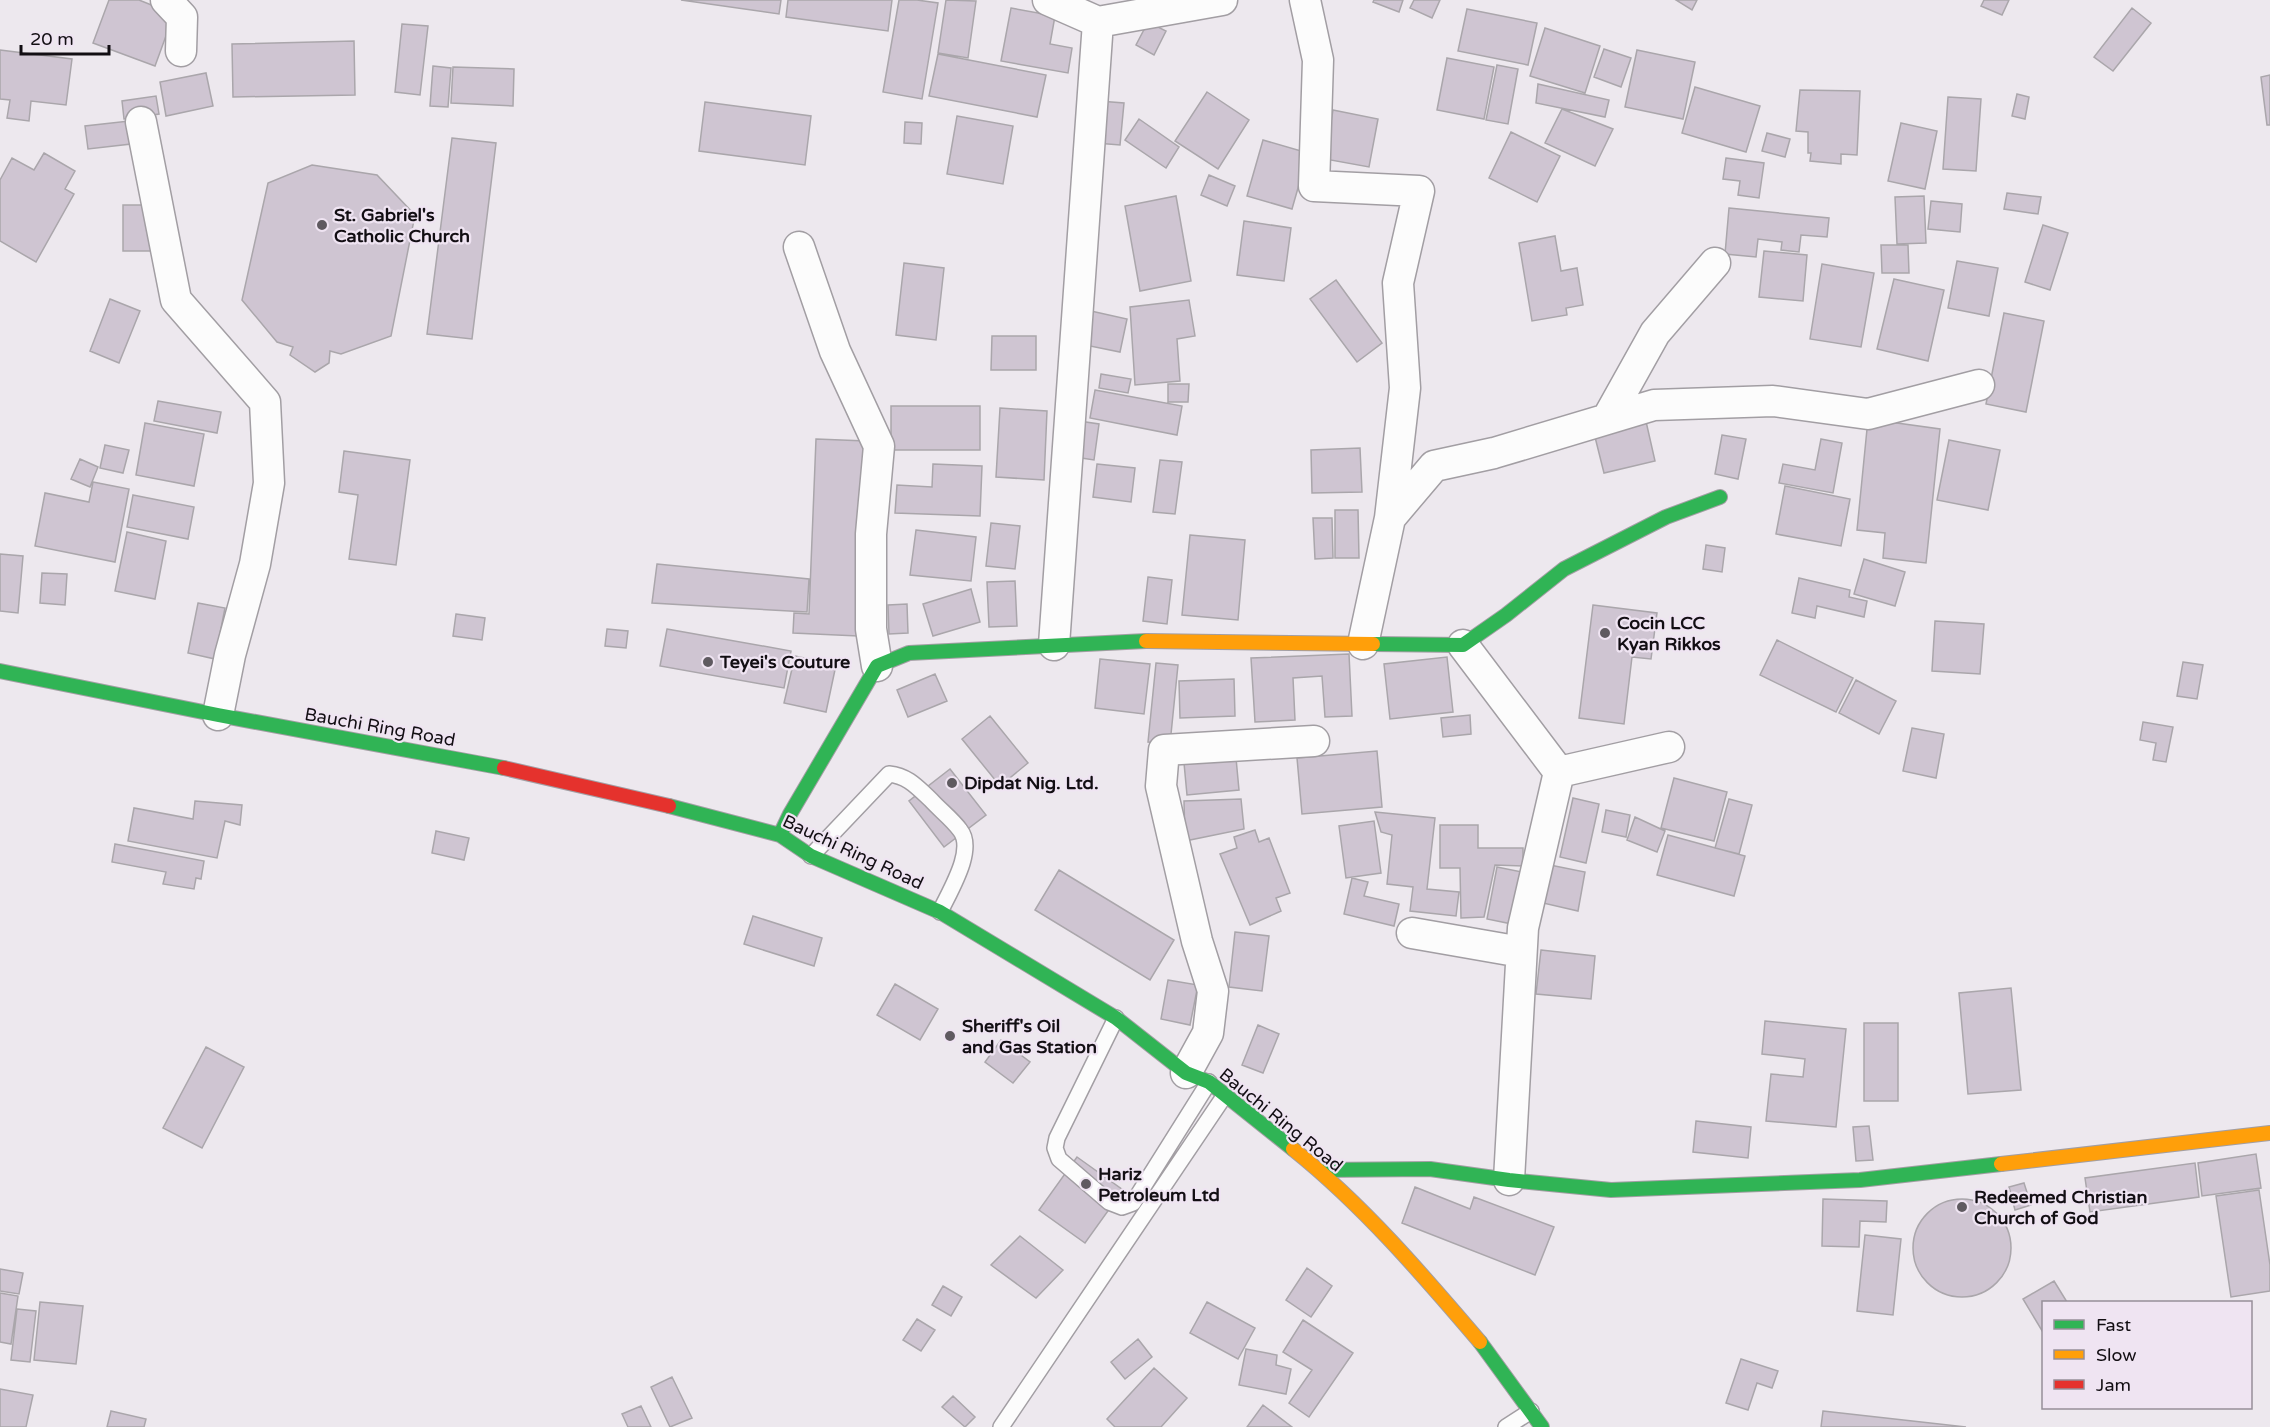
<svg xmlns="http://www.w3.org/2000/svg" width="2270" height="1427" font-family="'Varela Round',sans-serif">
<rect width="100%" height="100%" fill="#ede8ee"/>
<!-- building -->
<path fill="#cfc5d2" stroke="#aaa6ab" stroke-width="1.5" d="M109 0H139L174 14 155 66 93 43Z
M681 0H781L779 14Z
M788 0H892L888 31 786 17Z
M899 0H917L938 3 922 99 883 92Z
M946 0 976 1 968 58 938 53Z
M1374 0H1403L1399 12 1373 2Z
M1414 0H1440L1432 18 1410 8Z
M1676 0H1697L1692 10Z
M1984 0H2009L2002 15 1981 6Z
M1011 8 1055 16 1050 44 1072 48 1068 73 1001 61Z
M2132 8 2151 23 2113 71 2094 57Z
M1467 9 1537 23 1528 65 1458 51Z
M1148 22 1166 31 1154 55 1136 45Z
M402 24 428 26 420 95 395 92Z
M1545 28 1600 46 1585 93 1530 76Z
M354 41 355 95 233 97 232 44Z
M1604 49 1631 58 1621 87 1594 77Z
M0 50 72 59 66 105 31 101 29 121 7 118 10 100 0 99Z
M1637 50 1695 62 1683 119 1625 107Z
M938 54 1046 75 1037 117 929 96Z
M1447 58 1494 67 1484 119 1437 110Z
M1497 65 1518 69 1508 124 1486 120Z
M433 66 451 68 448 107 430 106Z
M453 67 514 69 513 106 451 103Z
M206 73 213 106 166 116 160 82Z
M2270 75V125H2267L2261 77Z
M1538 84 1609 100 1605 117 1536 103Z
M1695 87 1760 106 1746 152 1682 133Z
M1800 90 1860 91 1857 155 1841 154V164L1810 161 1811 153H1808V132L1796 131Z
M1207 92 1249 120 1218 169 1175 141Z
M2017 94 2029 97 2025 119 2012 116Z
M156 96 159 114 124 119 122 101Z
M1948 97 1981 99 1976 171 1943 169Z
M1099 101 1124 103 1120 145 1096 143Z
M705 102 811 116 805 165 699 151Z
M1562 109 1613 129 1595 166 1545 143Z
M1333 110 1378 119 1369 167 1325 159Z
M957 116 1013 126 1003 184 947 174Z
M1139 119 1179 147 1166 168 1125 140Z
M129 121 131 144 88 149 85 126Z
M905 122 922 123 921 144 904 143Z
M1901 123 1937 131 1925 189 1888 181Z
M1511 132 1560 156 1537 202 1489 178Z
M1767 133 1790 139 1785 157 1762 151Z
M452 138 496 143 472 339 427 334Z
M1263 140 1308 153 1292 209 1247 196Z
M44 153 75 171 65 189 74 194 36 262 0 241V180L12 158 34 170Z
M1726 158 1764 163 1759 198 1738 195 1740 181 1723 179Z
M312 165 377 175 415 215 391 336 341 354 330 351 329 363 315 372 290 355 293 347 277 342 242 300 268 183Z
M1209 175 1235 186 1227 206 1201 195Z
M2007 193 2041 197 2038 214 2004 209Z
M1176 196 1191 281 1140 291 1125 206Z
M1924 196 1926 243 1897 244 1895 197Z
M1931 201 1962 204 1960 232 1928 229Z
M123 205H152V251H123Z
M1729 208 1829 218 1827 237 1801 235 1799 252 1781 250 1782 242 1758 239 1756 257 1725 254Z
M1244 221 1291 228 1284 281 1237 275Z
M2043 225 2068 233 2050 290 2025 282Z
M1555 236 1561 271 1577 268 1583 305 1566 308 1567 315 1532 321 1519 243Z
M1881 245H1908L1909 273H1882Z
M1764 251 1807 255 1803 301 1759 297Z
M1957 261 1998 268 1989 316 1948 308Z
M904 263 944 268 936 340 896 335Z
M1822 264 1874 273 1861 347 1810 339Z
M1894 279 1944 290 1928 361 1877 349Z
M1336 280 1382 343 1357 362 1310 299Z
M110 299 140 311 119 363 90 351Z
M1189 300 1195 336 1177 339 1180 381 1135 385 1130 307Z
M1091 311 1127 319 1120 352 1085 345Z
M2004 313 2044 321 2026 412 1986 404Z
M992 336H1036V370H991Z
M1101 374 1131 379 1128 393 1099 388Z
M1168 384H1189L1188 402H1168Z
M1095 390 1182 406 1177 435 1090 418Z
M158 401 221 412 217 433 154 421Z
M891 406H980V450H891Z
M1000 408 1047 411 1044 480 996 477Z
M1645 417 1655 461 1604 473 1593 429Z
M1868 419 1940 429 1926 563 1883 558 1885 533 1857 530Z
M1079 421 1099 424 1094 460 1075 457Z
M145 423 204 434 194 486 136 475Z
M1722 435 1746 439 1738 479 1715 474Z
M816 439 866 441 858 636 793 633 794 613 809 614Z
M1821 439 1842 443 1833 493 1779 483 1783 464 1815 470Z
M1949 440 2000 450 1988 510 1937 500Z
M105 445 129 450 123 473 100 468Z
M1360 448 1362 492 1312 493 1311 450Z
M344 451 410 460 396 565 349 559 358 495 339 492Z
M80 459 98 467 90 487 71 479Z
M1160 460 1182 462 1175 514 1153 512Z
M933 464 982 466 980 516 895 513 897 485 932 487Z
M1097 464 1135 468 1131 502 1093 497Z
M93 482 129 489 115 562 35 546 45 493 89 502Z
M1785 486 1850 499 1841 546 1776 534Z
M133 495 194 507 188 539 127 527Z
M1335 510H1358L1359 558H1335Z
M1313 518H1332L1333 558 1315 559Z
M991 523 1020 526 1015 569 986 566Z
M916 530 976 537 971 581 910 575Z
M127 532 166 541 155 599 115 591Z
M1190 535 1245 540 1238 620 1182 615Z
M1706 545 1725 548 1722 572 1703 569Z
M0 554 23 556 18 613 0 611Z
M1864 559 1905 572 1895 606 1854 594Z
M657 564 809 579 807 612 652 603Z
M42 573 67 574 65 605 40 603Z
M1148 577 1172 580 1167 624 1143 621Z
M1799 578 1850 590 1849 597 1867 601 1864 617 1817 606 1815 618 1792 613Z
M1015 581 1017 626 989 627 987 582Z
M971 589 980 622 933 636 923 604Z
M198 603 225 608 215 659 188 653Z
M907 604 908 633 889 634 888 605Z
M1593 605 1657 613 1651 659 1632 657 1624 724 1579 718Z
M456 614 485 618 482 640 453 636Z
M1935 621 1984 624 1980 674 1932 671Z
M607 629 628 631 626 648 605 646Z
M667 629 791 651 784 688 660 666Z
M1777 640 1853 678 1836 712 1760 675Z
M1349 654 1352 716 1325 717 1322 676 1293 678 1295 720 1255 722 1251 658Z
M795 656 836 665 826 712 784 703Z
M1447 657 1453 712 1390 719 1384 664Z
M1100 659 1150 664 1144 714 1095 708Z
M2183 662 2203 665 2197 699 2177 696Z
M1156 663 1178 665 1170 744 1148 742Z
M935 674 947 701 908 717 897 690Z
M1234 679 1235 716 1180 718 1179 681Z
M1856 680 1896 701 1879 734 1839 713Z
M1470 715 1471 734 1443 737 1441 718Z
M990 716 1028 763 1000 786 962 739Z
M2143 722 2173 727 2166 762 2153 760 2156 743 2140 740Z
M1912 728 1944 734 1936 778 1903 771Z
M1377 751 1382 807 1302 814 1297 758Z
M1236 758 1239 790 1187 795 1184 763Z
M950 769 986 815 944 847 909 801Z
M1674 778 1727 792 1714 841 1661 828Z
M1573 798 1599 804 1586 863 1560 857Z
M1241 799 1244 829 1185 841 1184 801Z
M1729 799 1752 805 1739 854 1715 848Z
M195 801 242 805 240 825 225 821 217 858 128 841 134 808 193 819Z
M1606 810 1630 815 1626 837 1602 832Z
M1375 812 1435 818 1427 889 1459 892 1456 916 1410 911 1413 887 1387 884 1392 835 1381 832Z
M1635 817 1665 831 1657 852 1627 840Z
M1374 821 1381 873 1346 878 1339 826Z
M1440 825H1478V848H1523V866L1495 865 1484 917 1461 918 1460 868H1440Z
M1255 830 1259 842 1269 838 1290 893 1276 898 1281 911 1250 925 1220 854 1237 848 1234 837Z
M436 831 469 838 464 860 432 853Z
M1668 835 1745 856 1734 896 1657 875Z
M115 844 204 861 201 879 196 878 194 889 163 884 166 872 112 862Z
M1550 865 1585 872 1578 911 1543 903Z
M1497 867 1522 872 1512 924 1487 919Z
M1059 870 1174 940 1150 980 1035 910Z
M1352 878 1368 882 1364 896 1399 904 1394 926 1344 914Z
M753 916 822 938 814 966 744 944Z
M1235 932 1269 936 1262 991 1229 987Z
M1541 950 1595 956 1591 999 1536 994Z
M1168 980 1198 985 1190 1025 1161 1019Z
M895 984 938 1009 920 1040 877 1015Z
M2011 988 2021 1090 1968 1094 1959 993Z
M1765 1021 1846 1029 1836 1127 1766 1121 1771 1074 1803 1077 1805 1059 1762 1054Z
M1864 1023H1898V1101H1864Z
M1258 1025 1279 1034 1263 1073 1242 1065Z
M1001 1040 1030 1062 1013 1083 985 1062Z
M206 1047 244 1067 202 1148 163 1128Z
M1696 1121 1751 1127 1748 1158 1693 1152Z
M1869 1126 1873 1160 1856 1161 1853 1127Z
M2256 1154 2261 1188 2202 1196 2198 1163Z
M1077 1157 1123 1190 1085 1243 1039 1210Z
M2195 1163 2199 1197 2090 1212 2085 1178Z
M2024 1183 2031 1205 2015 1210 2009 1187Z
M1415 1187 1470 1209 1474 1197 1554 1227 1535 1275 1402 1223Z
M2259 1190 2270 1265V1291L2231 1297 2216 1196Z
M1823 1199 1887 1201 1886 1222 1860 1221 1859 1247 1822 1246Z
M1913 1248a49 49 0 1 1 98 0a49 49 0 1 1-98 0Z
M1865 1235 1901 1239 1893 1315 1857 1311Z
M1020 1236 1063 1270 1036 1298 991 1265Z
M1307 1268 1332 1286 1311 1317 1286 1300Z
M0 1269 23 1273 19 1294 0 1291Z
M2054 1281 2067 1302H2044V1334L2023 1299Z
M943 1286 962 1297 951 1316 932 1305Z
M0 1293 18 1296 11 1344 0 1342Z
M40 1302 83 1306 76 1364 34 1360Z
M1207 1302 1255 1328 1238 1359 1190 1333Z
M17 1309 36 1311 30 1362 11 1360Z
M917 1319 935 1330 921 1351 903 1340Z
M1303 1320 1353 1353 1309 1417 1289 1403 1312 1370 1283 1352Z
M1138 1339 1152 1357 1125 1379 1111 1362Z
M1246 1349 1277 1355 1276 1365 1291 1369 1286 1394 1239 1385Z
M1741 1359 1778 1371 1772 1388 1757 1383 1748 1410 1726 1403Z
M1154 1368 1187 1398 1161 1427H1115L1107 1419Z
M672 1377 692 1418 670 1427 651 1387Z
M0 1389 33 1395 26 1427H0Z
M953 1396 975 1417 965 1427 942 1407Z
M1263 1405 1292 1427H1247Z
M641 1406 651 1427H628L622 1414Z
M111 1411 146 1419 144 1427H107Z
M1823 1411 1966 1427H1821Z"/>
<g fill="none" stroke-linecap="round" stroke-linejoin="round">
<defs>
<path id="lane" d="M811 856 889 774C908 776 917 787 931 800 940 810 952 819 960 830 976 850 949 892 940 912
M1116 1018 1057 1138 1055 1148 1059 1159 1109 1202 1122 1207 1133 1203 1209 1082
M1001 1427 1225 1095
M1506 1427 1531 1411"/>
<path id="street" d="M166 0 182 17 181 51
M1048 0 1098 22 1222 0
M1305 0 1318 60 1314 186 1419 191 1398 283 1405 388 1390 518
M141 122 176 300 265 402 269 483 255 564 230 655 218 715
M799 247 835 351 879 446 871 534V629L877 666
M1607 419 1655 333 1715 263
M1363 644 1390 518 1434 466 1494 453 1654 405 1773 401 1868 414 1979 385
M1054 645 1098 22
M1463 645 1559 772
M1412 933 1521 952
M1186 1073 1208 1033 1213 991 1197 941 1161 786 1164 750 1314 741
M1509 1180 1523 928 1559 772 1669 747"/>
<path id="fast" d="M1373 644 1463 645 1506 615 1564 569 1666 517 1720 497
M0 671 218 715 504 768
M669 806 780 835 811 856 940 912 1116 1018 1186 1073 1209 1082 1293 1149
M780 835 790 814 877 666 909 653 1146 641
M1319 1170 1430 1169 1509 1180 1611 1190 1860 1180 2001 1164
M1480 1342 1542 1427"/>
<path id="slow" d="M1146 641 1373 644
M1293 1149C1363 1205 1422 1274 1480 1342
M2001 1164 2270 1133"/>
<path id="jam" d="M504 768 669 806"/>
</defs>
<!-- lane casing -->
<use href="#lane" stroke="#a29ea3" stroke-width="18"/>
<!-- street casing -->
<use href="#street" stroke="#a29ea3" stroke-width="33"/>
<!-- fast casing -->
<use href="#fast" stroke="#a29ea3" stroke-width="16"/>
<!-- slow casing -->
<use href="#slow" stroke="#a29ea3" stroke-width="16"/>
<!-- jam casing -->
<use href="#jam" stroke="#a29ea3" stroke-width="16"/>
<!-- lane -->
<use href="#lane" stroke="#fcfcfc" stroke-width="15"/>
<!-- street -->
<use href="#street" stroke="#fcfcfc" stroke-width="30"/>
<!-- fast -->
<use href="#fast" stroke="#30b455" stroke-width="14"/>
<!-- slow -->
<use href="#slow" stroke="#ff9f0a" stroke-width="14"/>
<!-- jam -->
<use href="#jam" stroke="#e5322d" stroke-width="14"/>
</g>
<!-- markers -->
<g fill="#5f5a60" stroke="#efe4f2" stroke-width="2">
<circle cx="322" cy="225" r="6"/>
<circle cx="1605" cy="633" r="6"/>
<circle cx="708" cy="662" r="6"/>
<circle cx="952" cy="783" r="6"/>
<circle cx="950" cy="1036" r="6"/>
<circle cx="1086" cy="1184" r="6"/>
<circle cx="1962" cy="1207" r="6"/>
</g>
<g text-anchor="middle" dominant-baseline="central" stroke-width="4.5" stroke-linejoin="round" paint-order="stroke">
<!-- poi labels -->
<g font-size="18" font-weight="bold" fill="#120e13" stroke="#efe4f2" text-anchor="start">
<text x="334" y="215">St. Gabriel's<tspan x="334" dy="21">Catholic Church</tspan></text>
<text x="1617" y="623">Cocin LCC<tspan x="1617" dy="21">Kyan Rikkos</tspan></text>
<text x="720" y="662">Teyei's Couture</text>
<text x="964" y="783">Dipdat Nig. Ltd.</text>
<text x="962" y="1026">Sheriff's Oil<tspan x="962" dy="21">and Gas Station</tspan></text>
<text x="1098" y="1174">Hariz<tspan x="1098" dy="21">Petroleum Ltd</tspan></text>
<text x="1974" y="1197">Redeemed Christian<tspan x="1974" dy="21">Church of God</tspan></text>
</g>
<!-- street labels -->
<g font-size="18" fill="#120e13" stroke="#efe4f2">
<text transform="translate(380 727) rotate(10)">Bauchi Ring Road</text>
<text transform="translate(853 852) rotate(25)">Bauchi Ring Road</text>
<text transform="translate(1281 1120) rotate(39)">Bauchi Ring Road</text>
</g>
</g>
<!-- legend -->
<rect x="2042" y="1301" width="210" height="108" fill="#efe4f2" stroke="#978e99" stroke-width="1.5"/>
<rect x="2054" y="1320" width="30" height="9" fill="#30b455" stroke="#978e99" stroke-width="1.5"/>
<text x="2096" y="1331" font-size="18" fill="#120e13">Fast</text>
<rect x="2054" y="1350" width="30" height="9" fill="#ff9f0a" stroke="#978e99" stroke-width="1.5"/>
<text x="2096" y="1361" font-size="18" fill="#120e13">Slow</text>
<rect x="2054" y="1380" width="30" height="9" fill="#e5322d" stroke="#978e99" stroke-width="1.5"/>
<text x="2096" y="1391" font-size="18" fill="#120e13">Jam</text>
<!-- scale -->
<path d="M21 45v9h88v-9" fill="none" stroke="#120e13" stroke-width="3"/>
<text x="30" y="45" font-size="18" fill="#120e13" stroke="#efe4f2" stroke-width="4.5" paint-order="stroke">20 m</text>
</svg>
